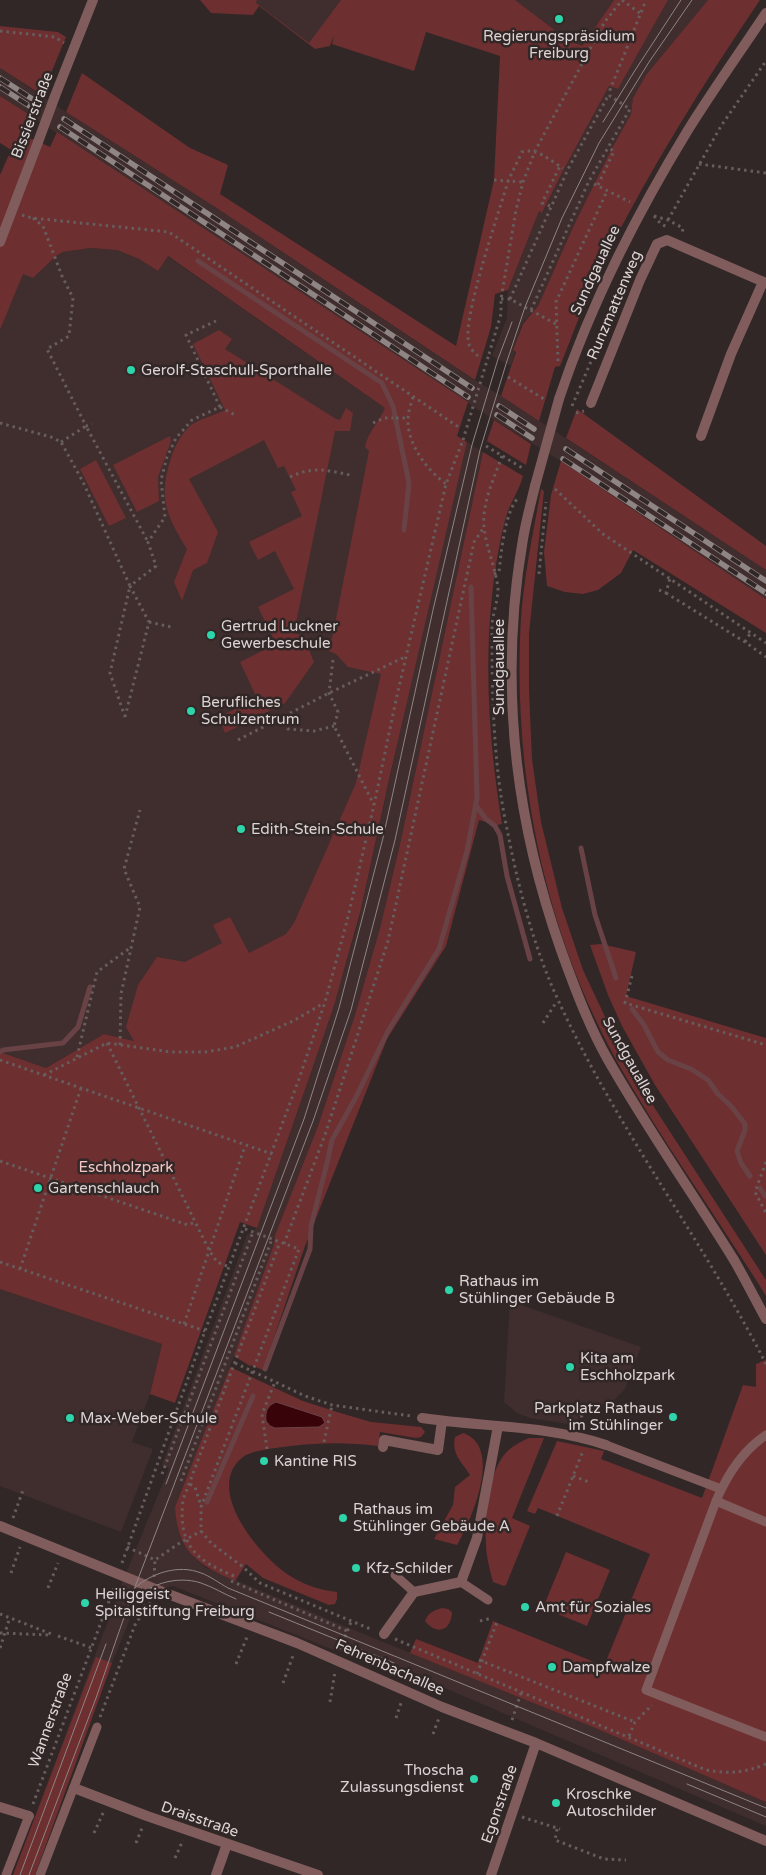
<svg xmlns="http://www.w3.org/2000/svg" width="766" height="1875" font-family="'Varela Round',sans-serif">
<rect width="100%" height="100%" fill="#312726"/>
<!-- built -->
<path fill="#3f2e2d" d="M257 0H341L309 44 255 3Z
M515 0H614L582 46 564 37Z
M668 0H708L646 75 633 98 631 114 611 150 574 225 538 306 522 324 513 350 515 351 511 366 492 356 507 318 508 290 539 211 543 212 564 169 609 86 618 89Z
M0 68 66 112 215 207 473 379 503 397 766 570V599L561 461 494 420 0 96Z
M90 248 117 250 139 259 158 271 167 256 385 408 430 486 315 1000 134 1041 104 1034 46 1068 0 1052V330L23 273 33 278 56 256 63 252Z
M467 442 483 452 401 840 380 928 355 1015 318 1126 275 1235 274 1244 234 1356 175 1507 179 1531 183 1543 194 1558 205 1567 344 1626 593 1727 766 1802V1826L354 1649 351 1654 334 1650 173 1586 147 1593 136 1604 112 1663 35 1875H13L122 1583 169 1468 162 1465 247 1235 257 1228 334 1006 358 923 428 605Z
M0 1289 162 1344 150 1394 132 1442 153 1449 121 1532 0 1486Z
M510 1301 641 1347 625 1389 615 1399 603 1405 592 1408 578 1417 581 1426 530 1418 517 1413 504 1402Z"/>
<!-- green -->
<path fill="#6e2f31" d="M200 0H257L256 3 309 43 341 0H515L564 37 582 46 614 0H668L618 89 609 86 564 169 542 213 539 211 508 290 495 294 491 327 475 380 215 207 66 112 82 73 190 148 228 165 220 194 456 346 494 180 500 56 426 32 414 71 332 44 334 35 330 46 315 49 259 6 253 15 211 13Z
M708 0H760C701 87 645 177 599 271 584 301 573 335 560 366L555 367 539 421 501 396 516 352 513 350 523 324 538 306 574 225 611 150 631 114 633 98 646 75Z
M0 26 58 32 66 37 42 95 0 68Z
M0 96 33 117 25 136 50 147 57 132 468 402 457 436 467 442 389 780 361 909 334 1006 257 1228 240 1222 175 1403 150 1394 162 1344 0 1289V1052L46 1068 104 1034 134 1041 126 1027 138 985 157 957 185 962 222 943 213 925 230 917 249 953 286 934 294 923 356 783 381 674 348 667 336 654 326 650 322 638 332 639 369 451 365 447C368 432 379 422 385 408L168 256 158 271 139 259 117 250 90 248 63 252 56 256 33 278 23 274 0 330V175L11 150 0 143Z
M219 330 232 339 225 349 336 419 340 420 346 408 353 413 350 431H335L294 633 307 637 309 650 314 662 285 703 225 733 219 717 257 698 240 662 276 644 258 607 294 589 275 551 258 560 249 542 302 516 291 492 296 490 284 466 278 468 264 440 189 479 218 532 207 563 193 570 182 601 174 582 187 549C165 514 158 496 172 455 175 446 182 433 190 426 197 420 215 415 225 410L193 344Z
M577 409 766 546V570L566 438Z
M494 420 531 444 526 465 487 441Z
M170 436 171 441 158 477 159 501 137 512 113 465Z
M483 452 523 476C520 487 516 493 511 504 505 516 502 534 499 548 482 638 487 733 502 824L497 825 479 820 446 946 387 1039 305 1246 263 1370 251 1365 250 1366 234 1356 274 1244 275 1235 318 1126 355 1015 380 928 401 840Z
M96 460 126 518 109 526 80 469Z
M561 461 766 599V633L633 550 621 573 598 590 583 594 565 592 547 586 544 552 551 495Z
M541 489 544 491 529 633V690L532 759 541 822 562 908 583 970 622 1053 643 1090 766 1280V1296C719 1220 667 1148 623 1072 548 942 515 789 520 640 521 589 532 539 541 489Z
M601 944 636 952 626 996 766 1038V1255L655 1085 622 1026 608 995 590 945Z
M766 1360V1802L593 1727 410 1653 416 1639 478 1663 493 1621 604 1666 650 1554 538 1508 535 1514 527 1511 557 1441 604 1451 601 1459 702 1498 743 1385 756 1387V1364Z
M230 1367 303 1401 337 1412 371 1422 421 1427 425 1432 421 1437 416 1438 380 1432 378 1446C340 1441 305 1443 268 1449 259 1451 250 1452 243 1457 203 1488 259 1555 287 1574 302 1584 318 1590 337 1592V1599L335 1604 329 1605 263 1578 246 1564 235 1581C197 1564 178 1553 175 1507Z
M463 1433C504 1447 471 1520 457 1545L434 1539 453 1505 455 1487 470 1475C462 1462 451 1454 455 1437Z
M529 1438H544L512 1518 530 1526 506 1585 504 1586 493 1582C490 1569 486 1557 486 1544 484 1518 488 1476 504 1455 510 1447 520 1442 529 1438Z
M566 1552 610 1570 587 1626 543 1608Z
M442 1608 448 1609 452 1612C451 1632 436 1635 425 1621 429 1612 433 1611 442 1608Z
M96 1657 112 1663 35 1875H13Z"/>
<!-- water -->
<path fill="#380309" stroke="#694246" d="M276 1402 322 1417 325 1423 319 1427 275 1428 270 1426 266 1421C265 1411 267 1406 276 1402Z"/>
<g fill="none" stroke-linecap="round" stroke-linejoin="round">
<!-- stream -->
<path stroke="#694246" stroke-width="5" d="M198 261 382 383 393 406 409 483 404 530
M477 807 486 819 495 826 500 835 507 876 530 959
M581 848 595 915 616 978
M632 1009 644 1025 658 1052 668 1060 691 1069 708 1080 718 1094 731 1106 745 1124V1130L737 1151 741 1163 750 1176
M0 1052 3 1050 63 1043 78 1027 90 987
M760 1188 765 1196
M265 1369 310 1249 311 1226 328 1159 332 1140 356 1097 388 1031 439 949 467 851 477 798 471 587
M207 1502 253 1396"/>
<!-- path -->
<path stroke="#665d5c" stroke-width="3" stroke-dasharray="2.5 4" stroke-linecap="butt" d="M622 0 641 14
M0 31 55 37 64 43
M699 164 766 173
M494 180 508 181 522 152C537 147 550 161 563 168
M594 184 630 202
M598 185 614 151 607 147
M550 206 542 203 560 166
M22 215 32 218 169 232 460 428
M654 216 668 220 683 228 682 234
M654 216 661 224 667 227
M33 218 43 226 62 276 73 298 69 336 47 349 86 426 92 424
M668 220 721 126 766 61
M501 299H510L556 324
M510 299 568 169 607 98 610 96
M531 310 589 181 630 109 610 96V90L646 0
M489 354 501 314V299L516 210 523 182 535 151 604 23 622 0
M478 356C475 353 470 349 469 344 461 320 500 210 508 181L523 182
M558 361 556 302 607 191
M508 377 544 399
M413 397C411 404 408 412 408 419 407 444 427 470 446 484
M572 406 598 345
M220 407 237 416
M576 413 584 411
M396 418H408
M0 423 51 437 61 442 83 482 130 586 110 673 125 717
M373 423 384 418H393
M61 442 86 426 148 542
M486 446 524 469
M502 456C494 479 482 502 484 527 486 548 496 568 498 589 498 602 492 615 492 628 492 694 493 763 507 829 518 886 534 949 559 1002 617 1129 703 1240 766 1364
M290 477C313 466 326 470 350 475
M555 489 603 534 766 643
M494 574 499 572C501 553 505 510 519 497
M539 574 546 502
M659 590 666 593 670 578
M666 593 745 642 766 657
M149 622 171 627
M745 642 751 632
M333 660 329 693 338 712 334 726 374 805
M125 717 149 622 130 586 156 566 148 542 165 517 161 480 167 457 176 438 192 420 220 407 186 335 216 321
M281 717 288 729 314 731 334 726
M238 740 329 693 405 657
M632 976 625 1003 766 1045
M543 1023 557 1001
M107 1043 209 1250 217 1262 229 1267
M120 1045 121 994 140 907 124 869 140 810
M77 1057 97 972 130 948
M0 1060 272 1154
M44 1075 107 1043 171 1052H205L235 1047 293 1021 324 1003
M0 1161 188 1225 195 1222
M766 1162 755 1192 766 1213
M245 1229 299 1249 201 1507V1531L211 1543 243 1567 260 1583 373 1630
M284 1244 326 1132 388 941 474 542 484 527
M0 1262 205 1331
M20 1269 81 1088
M184 1324 245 1146
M235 1363 305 1396 332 1405 411 1416
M581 1415 586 1426
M324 1442 332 1405
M267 1449 262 1414 275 1382
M162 1474 253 1232
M573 1476 589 1482
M181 1481 272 1239
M190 1484 195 1487 201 1506
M557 1516 583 1451
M13 1518 23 1490
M127 1547 155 1560 178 1544 201 1531
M122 1563 205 1331 299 1079 325 1002 347 921 374 805 396 700 446 484 463 440
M11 1573 20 1547
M234 1576C195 1560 178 1545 183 1500L280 1242
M154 1577 155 1560
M231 1581 347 1631
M48 1588 58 1563
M113 1593 149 1607
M0 1614 54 1635
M480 1621 492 1618
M0 1633 50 1635
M58 1636 92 1648
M395 1639 706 1770C730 1774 744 1773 766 1764
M0 1648 10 1617
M340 1649 351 1622
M479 1660 635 1722
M236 1664 247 1637
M477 1674 497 1622
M283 1683 294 1653
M330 1702 335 1672
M100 1717 135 1625C140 1616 148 1609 151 1600
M396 1718 401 1703
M512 1720 521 1693
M433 1734 439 1718
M629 1736 635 1722 652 1705
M33 1804 115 1585
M522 1817 560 1829
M557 1829 555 1840 604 1859 626 1860
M94 1833 104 1811
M136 1843 142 1828
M175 1858 183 1840"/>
<!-- service -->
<path stroke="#805d5c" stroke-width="9" d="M606 1445 721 1489
M716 1501C727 1475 742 1451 766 1435
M766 1522 716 1501 646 1690 766 1737
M395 1575 414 1592
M461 1582 488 1600
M6 1875 29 1816
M40 1875 97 1727"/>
<!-- pedestrian -->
<path stroke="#805d5c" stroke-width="10" d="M422 1418C482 1427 547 1425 606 1445
M383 1447 384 1440 438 1450 442 1421
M384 1634 414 1592 461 1582 477 1538 498 1426"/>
<!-- minor -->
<path stroke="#805d5c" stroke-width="10" d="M55 96 93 0
M0 242 38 142
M591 403 640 280 657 244 667 240 766 283
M701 436 731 354 763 282
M0 1526 155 1589 297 1643 442 1707 536 1743 766 1841
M74 1788 147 1816 318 1875
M0 1807 29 1816
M216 1875 227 1844
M491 1875 536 1743"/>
<!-- tertiary -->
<path stroke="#805d5c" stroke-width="10" d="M559 399C591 303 636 215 688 130 713 90 740 52 766 13
M535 486C531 503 526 521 523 539 499 678 514 817 561 950 574 986 588 1024 607 1058 646 1127 692 1192 734 1260 745 1279 755 1299 766 1319"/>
<!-- tram -->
<path stroke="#8e8584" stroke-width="1" d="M603 122 634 72 681 0
M166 1484 304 1119 339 1008 383 838 433 610 472 445 498 359 512 322
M135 1588C151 1573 179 1564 201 1573 210 1576 219 1583 228 1588L766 1808
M131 1605C145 1584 177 1575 201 1583 213 1587 224 1594 236 1599
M269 1612 394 1663
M687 1784 766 1817
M20 1875 106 1644
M29 1875 96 1698 130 1600 313 1121 351 1010 395 840 480 450 506 364 525 307 562 218 599 143 649 62 692 0"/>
<defs>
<path id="rail" d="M0 78 37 102
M0 87 34 109
M64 119 472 388
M60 127 468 397
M499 406 534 429
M497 415 532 438
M566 449 766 581
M563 459 766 593"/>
</defs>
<!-- rail casing -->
<use href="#rail" stroke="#8e8584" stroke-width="5.5"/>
<!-- rail -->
<use href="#rail" stroke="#312726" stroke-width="4" stroke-dasharray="11" stroke-linecap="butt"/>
<!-- path-bridge -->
<path stroke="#665d5c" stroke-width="3" stroke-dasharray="2.5 4" stroke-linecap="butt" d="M463 440 489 354"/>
<!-- minor-bridge -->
<path stroke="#805d5c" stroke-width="10" d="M38 142 55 96"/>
<!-- tertiary-bridge -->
<path stroke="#805d5c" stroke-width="10" d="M535 486 559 399"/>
</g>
<!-- markers -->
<g fill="#2ed4aa" stroke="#312726" stroke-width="2">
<circle cx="559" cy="19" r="5"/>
<circle cx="131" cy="370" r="5"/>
<circle cx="211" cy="635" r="5"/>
<circle cx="191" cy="711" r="5"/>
<circle cx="241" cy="829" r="5"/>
<circle cx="38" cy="1188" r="5"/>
<circle cx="449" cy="1290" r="5"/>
<circle cx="570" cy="1367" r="5"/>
<circle cx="673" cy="1417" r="5"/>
<circle cx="70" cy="1418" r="5"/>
<circle cx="264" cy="1461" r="5"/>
<circle cx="343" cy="1518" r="5"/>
<circle cx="356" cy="1568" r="5"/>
<circle cx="85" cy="1603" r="5"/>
<circle cx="525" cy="1607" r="5"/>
<circle cx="552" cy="1667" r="5"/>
<circle cx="474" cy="1779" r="5"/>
<circle cx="556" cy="1803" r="5"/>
</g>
<g text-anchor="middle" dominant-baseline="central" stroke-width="5" stroke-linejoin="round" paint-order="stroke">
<!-- poi labels -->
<g font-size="15" fill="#dcd4d4" stroke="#312726" text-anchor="start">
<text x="559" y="36" text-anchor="middle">Regierungspräsidium<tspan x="559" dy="17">Freiburg</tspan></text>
<text x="141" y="370">Gerolf-Staschull-Sporthalle</text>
<text x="221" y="626">Gertrud Luckner<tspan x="221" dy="17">Gewerbeschule</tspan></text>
<text x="201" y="702">Berufliches<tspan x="201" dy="17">Schulzentrum</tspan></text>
<text x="251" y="829">Edith-Stein-Schule</text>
<text x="48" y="1188">Gartenschlauch</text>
<text x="459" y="1281">Rathaus im<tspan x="459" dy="17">Stühlinger Gebäude B</tspan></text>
<text x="580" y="1358">Kita am<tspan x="580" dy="17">Eschholzpark</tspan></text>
<text x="663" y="1408" text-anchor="end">Parkplatz Rathaus<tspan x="663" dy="17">im Stühlinger</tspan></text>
<text x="80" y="1418">Max-Weber-Schule</text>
<text x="274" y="1461">Kantine RIS</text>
<text x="353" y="1509">Rathaus im<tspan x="353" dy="17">Stühlinger Gebäude A</tspan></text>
<text x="366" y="1568">Kfz-Schilder</text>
<text x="95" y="1594">Heiliggeist<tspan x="95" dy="17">Spitalstiftung Freiburg</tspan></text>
<text x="535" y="1607">Amt für Soziales</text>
<text x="562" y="1667">Dampfwalze</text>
<text x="464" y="1770" text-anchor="end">Thoscha<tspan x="464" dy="17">Zulassungsdienst</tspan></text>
<text x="566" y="1794">Kroschke<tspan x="566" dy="17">Autoschilder</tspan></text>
</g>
<!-- street labels -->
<g font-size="15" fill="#dcd4d4" stroke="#312726">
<text transform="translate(32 115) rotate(-69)">Bissierstraße</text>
<text transform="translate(595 270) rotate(-65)">Sundgauallee</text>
<text transform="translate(614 305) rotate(-67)">Runzmattenweg</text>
<text transform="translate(499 667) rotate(-90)">Sundgauallee</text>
<text transform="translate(630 1060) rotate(61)">Sundgauallee</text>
<text transform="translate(390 1667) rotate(24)">Fehrenbachallee</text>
<text transform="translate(50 1720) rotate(-70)">Wannerstraße</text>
<text transform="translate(499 1804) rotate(-71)">Egonstraße</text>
<text transform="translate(200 1819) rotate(19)">Draisstraße</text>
</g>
<!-- park labels -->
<g font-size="15" fill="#f4c6c5" stroke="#312726">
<text x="126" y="1167">Eschholzpark</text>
</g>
</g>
</svg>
